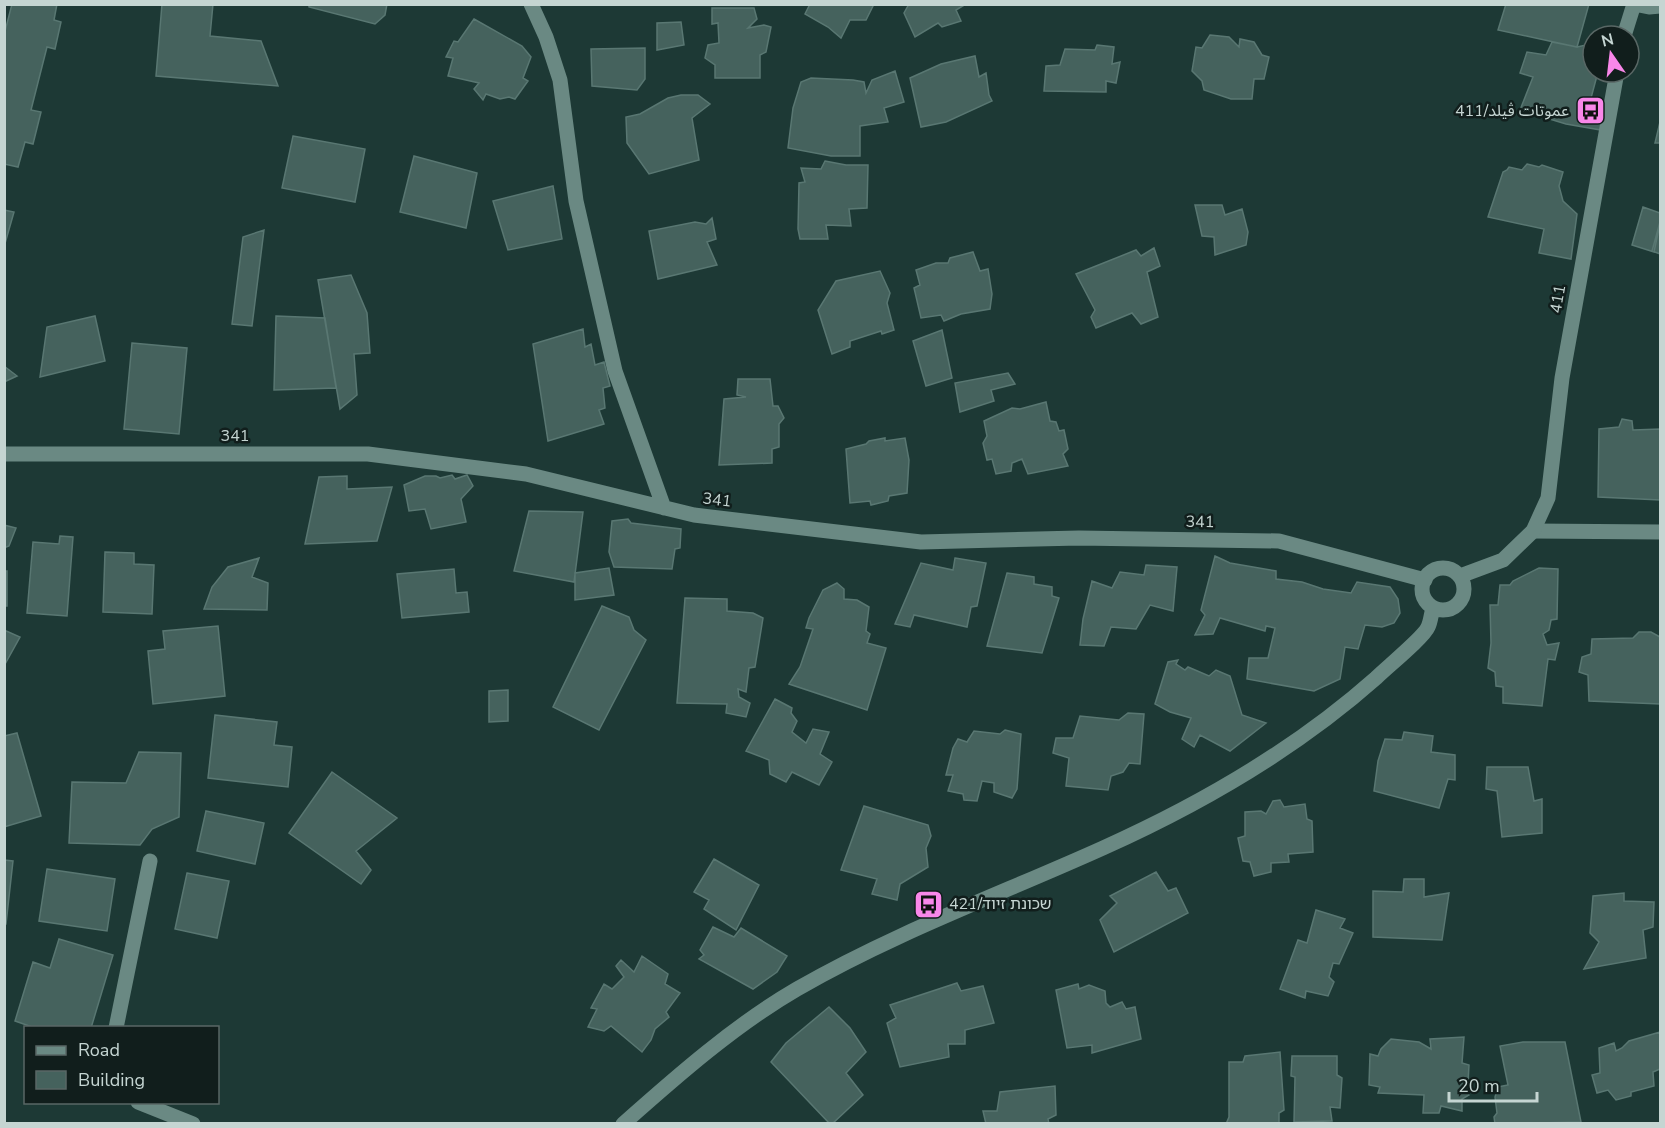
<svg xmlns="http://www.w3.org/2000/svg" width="1665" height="1128" font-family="'Nunito Sans','Noto Sans Arabic','Noto Sans Hebrew',sans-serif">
<rect width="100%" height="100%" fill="#1d3935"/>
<!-- building -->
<path fill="#45625d" stroke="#597772" stroke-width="1.5" d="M12 4H57L54 20 61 22 55 49 47 47 31 110 41 112 33 144 25 142 18 167 4 164V35Z
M162 4H213L210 36 261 41 278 86 156 76Z
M309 4H387L385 15 375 24 309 7Z
M810 4H874L866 20H850L841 38 828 27 805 14Z
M909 4H966L956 10 961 21 942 27 938 23 915 37 904 13Z
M1506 4H1589L1577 47 1498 30Z
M712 8H754L757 19 748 28 764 25 771 27 766 52 760 55V78H715V65L705 58 708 45 719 43 718 23 712 24Z
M474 19 522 46 531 57 523 78 528 81 515 99 509 97 500 99 486 94 483 100 474 89 479 83 448 76 453 58 446 57 454 41 458 42Z
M681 22 684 45 657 50V23Z
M1210 35 1229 37 1239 47 1240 39 1254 42 1262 55 1269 57 1264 79H1254L1252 99H1231L1204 90 1202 81 1192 71 1196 47 1202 48Z
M1552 42 1577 47 1586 45 1593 47V72H1598L1591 98 1594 108 1603 110 1601 130 1566 124 1520 110 1533 77 1520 73 1527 52 1546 55Z
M1097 45 1114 47 1112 64 1120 62 1116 83 1106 81V92L1044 91 1046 66 1060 65 1065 49 1095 50Z
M645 48V79L637 90 592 86 591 49Z
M975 56 979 77 986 73 989 95 992 101 946 122 921 127 910 78 941 64Z
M895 71 904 102 884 108 888 122 860 126V156H831L788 148 793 108 801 82 811 78 853 80 864 82 866 93 872 80Z
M681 95H698L710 104 692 118 699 160 649 174 627 143 626 117 640 114 668 98Z
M1660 122V143H1655Z
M293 136 365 149 355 202 282 188Z
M414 156 477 173 466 228 400 212Z
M825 161 846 165H868L867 208 849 209 851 226 826 225 828 239H800L798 229 799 183 805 182 801 168 821 169Z
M1527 164 1539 167 1542 165 1563 172 1559 186 1563 201 1577 214 1571 259 1539 253 1544 229 1488 217 1503 172 1507 170 1509 167 1522 170Z
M553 186 562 239 508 250 493 201Z
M1195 205H1222L1225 215 1242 209 1248 232 1246 245 1215 255 1214 237 1202 236Z
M1643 207 1660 213V224L1654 252 1632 245Z
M4 210 14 212 4 247Z
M712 218 716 239 707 242 717 265 658 279 649 231 695 222 706 224Z
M1660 222V254L1652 251Z
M264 230 252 326 232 324 243 237Z
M1154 248 1160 266 1147 272 1158 317 1141 324 1132 313 1096 328 1091 317 1095 310 1076 274 1136 250 1141 256Z
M973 252 980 271 988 269 992 294 990 309 961 314 944 321 941 315 921 318 914 288 920 285 916 270 936 263H948L950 258Z
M880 271 890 293 887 303 894 330 882 334 881 331 850 341V347L832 354 818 310 836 281Z
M351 275 367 313 370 353 354 354 357 395 340 409 318 280Z
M95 316 105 361 40 377 47 327Z
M276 316 325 318 336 388 274 390Z
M583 329 585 347 591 344 595 365 604 362 610 386 603 388 605 408 599 410 604 424 548 441 533 344Z
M942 330 952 378 926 386 913 341Z
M132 343 187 348 179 434 124 429Z
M4 366 17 376 4 382Z
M1008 373 1015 384 991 390 994 401 960 412 955 383Z
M738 379H770L773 406H778L784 418 779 424V447L772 449V463L719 465 724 399 746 397 737 395Z
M1046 402 1050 421 1056 422 1059 431 1064 430 1068 449 1063 454 1068 466 1028 474 1022 459 1012 463 1011 471 996 474 992 459 987 460 983 443 987 436 984 421 1012 408 1020 409Z
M1622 419 1632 421 1633 430 1660 429V500L1598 497 1599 429 1619 427Z
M885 438V441L905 438 909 460 907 493 889 496 888 501 871 505 870 501 850 503 846 449 866 444 869 441Z
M452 475 455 479 467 475 473 486 461 499 466 522 431 529 425 509 409 511 404 485 425 476H436L440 478Z
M347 476V489L392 487 377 541 305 544 319 477Z
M529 511 583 512 574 582 514 571Z
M628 519 631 523 681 529 680 548 675 549 672 569 614 567 609 552 612 521Z
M4 525 16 528 9 546 4 548Z
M60 536 73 537 67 616 27 613 33 542 59 544Z
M105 552 134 553V564L154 565 152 614 103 612Z
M1215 556 1230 563 1276 571V579L1302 582 1323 589 1351 593 1357 582 1390 587 1398 599 1400 613 1394 623 1382 627 1365 625 1358 649 1345 647 1340 679 1314 691 1247 679 1249 658H1268L1275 628 1266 626 1265 631 1220 618 1213 634 1195 635 1205 615 1201 610Z
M259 558 252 577 268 583 267 610 204 609 212 587 228 567Z
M955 558 986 563 977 606 971 607 967 627 914 615 910 627 895 624 921 563 953 570Z
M1146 565 1177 567 1173 611 1150 605 1136 629 1111 627 1104 646 1080 645 1083 619 1092 581 1112 588 1120 572 1144 575Z
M609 568 614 595 575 600V573Z
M1539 568 1558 569 1557 619 1551 620 1549 630 1543 634 1547 645 1559 643 1555 660 1548 659 1542 706 1503 703V687L1496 686 1495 672 1488 668 1491 643 1490 605H1498L1500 585H1510L1513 581Z
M454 569 456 593 467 592 469 612 402 618 397 574Z
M4 571H7V606H4Z
M1007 573 1034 577V584L1052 587V596L1059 598 1042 653 987 646Z
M837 583 844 589V599L857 600 869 607 866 631 870 634 867 643 886 648 867 710 789 684 800 667 813 629 806 628 809 618 823 590Z
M685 598 727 599V611L753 613 763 618 755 667 749 668 746 692 738 689 739 697 750 703 746 717 726 713 727 704 677 703Z
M602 606 629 617 634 630 646 640 599 730 553 707Z
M218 626 225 696 153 704 148 651 165 649 163 631Z
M4 630 20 637 4 666Z
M1639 632H1651L1660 637V704L1589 701 1588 675 1579 672 1582 657 1591 654 1592 639 1633 638Z
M1178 660 1176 664 1185 670 1188 667 1209 676 1216 670 1230 676 1242 715 1266 723 1230 751 1200 735 1194 747 1182 739 1191 718 1170 712 1155 704 1168 662Z
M508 690V721L489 722V691Z
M775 699 792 708 791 713 797 721 792 732 806 743 813 729 829 732 820 754 832 762 819 785 792 772 786 782 770 774 769 760 746 751Z
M1128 713 1144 714 1140 764 1129 763 1123 772 1111 776 1108 790 1066 786 1069 758 1053 753 1056 738H1073L1080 716 1119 720Z
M215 715 277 722 274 745 292 747 288 787 208 778Z
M1005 730 1021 734 1017 789 1012 798 994 792V783L982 781 977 801 964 800 963 794 948 791 953 775H946L953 748 958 739 967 742 974 731 1000 734Z
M1404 732 1433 736 1431 752 1455 755V780L1448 779 1439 808 1374 791 1378 761 1385 739 1402 740Z
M17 733 41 816 4 827V736Z
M139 752 181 753 179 817 152 829 140 845 69 843 72 782 126 783Z
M1487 767H1528L1534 801 1542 799V833L1502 837 1497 791 1486 789Z
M332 772 397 818 356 851 371 870 361 884 289 833Z
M1280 800 1284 807 1305 804 1307 819 1312 821 1313 852 1288 854 1289 862 1271 863V872L1254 876 1250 862 1243 861 1238 838 1245 836V812L1261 811 1266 814 1273 801Z
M864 806 928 825 931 836 926 848 928 867 900 884 897 900 872 894 877 879 841 870Z
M206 811 264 823 255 864 197 851Z
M714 859 759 885 736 930 704 909 709 900 694 892Z
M4 860 13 861 6 924H4Z
M47 869 115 879 107 931 39 921Z
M1156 872 1168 891 1176 888 1188 913 1114 952 1100 920 1117 903 1110 896Z
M187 873 229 881 217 938 175 929Z
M1404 879H1424V897L1449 893 1442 940 1373 937V891L1403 892Z
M1624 893V901L1654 902 1653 927 1643 930 1646 958 1584 969 1599 942 1590 933 1593 896Z
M1316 910 1345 919 1340 928 1353 933 1339 964 1333 963 1329 977 1334 982 1328 996 1306 991 1305 998 1280 989 1298 940 1307 943Z
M713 927 734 937 741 928 787 956 777 972 753 989 699 959 704 955 700 950Z
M59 939 113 955 91 1028H35L15 1021 33 962 50 968Z
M642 956 668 974 665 984 680 993 666 1012 669 1017 655 1029 651 1040 642 1052 611 1026 604 1031 588 1027 597 1009 591 1008 604 984 612 989 624 977 616 966 621 960 634 972Z
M957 983 961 991 983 986 994 1023 965 1030V1044H948L949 1057 900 1067 887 1023 896 1018 890 1005Z
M1078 984 1079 989 1089 985 1105 991 1106 1003 1110 1007 1122 1002 1126 1009 1135 1007 1141 1039 1092 1053V1045L1067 1048 1056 990Z
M829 1007 850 1028 866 1052 846 1073 863 1095 832 1124H830L771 1062 786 1043Z
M1660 1032V1069L1653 1072 1654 1086 1631 1092V1096L1616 1100 1608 1090 1597 1093 1592 1075 1600 1073 1599 1048 1614 1043 1616 1051 1622 1048 1629 1041Z
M1464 1037 1462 1063 1469 1065 1468 1083 1464 1085 1469 1095 1462 1099V1111L1441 1106 1439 1113H1423L1424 1095 1378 1093 1380 1087 1369 1085 1370 1054 1378 1056 1381 1049 1391 1039 1419 1042 1431 1049 1430 1039Z
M1523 1042H1565L1581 1122 1495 1124 1494 1117 1497 1113 1495 1097 1498 1087 1508 1085 1500 1046Z
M1280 1052 1284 1110 1279 1113V1124H1226L1229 1117V1062H1243L1245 1056Z
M1292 1056H1337V1075L1342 1078 1340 1108 1330 1107 1332 1121 1294 1122 1295 1077 1291 1076Z
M1055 1086 1056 1115 1048 1119 1049 1124H986L983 1111H997L1000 1092Z"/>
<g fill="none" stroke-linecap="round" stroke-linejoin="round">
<!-- minor -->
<path stroke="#6a8983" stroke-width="15" d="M531 4 546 37 560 80 576 201 615 371 664 508
M4 454H368L526 474 694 515 921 542 1079 538 1279 541 1425 580
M1533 531 1660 532
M116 1028 150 861
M138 1102 193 1124"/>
<!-- tertiary -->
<path stroke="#6a8983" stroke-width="15" d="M1634 4 1649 7 1660 6
M1624 36 1634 4
M1422 589a21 21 0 1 1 42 0a21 21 0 1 1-42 0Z
M1460 576 1503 560 1533 531 1548 498 1562 378 1617 72
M623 1124C677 1076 735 1025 797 989 894 933 1001 894 1103 848 1201 804 1296 749 1376 678 1386 668 1424 637 1428 627 1431 621 1431 614 1433 608"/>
</g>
<!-- icons -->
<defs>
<symbol id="bus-square" viewBox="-11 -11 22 22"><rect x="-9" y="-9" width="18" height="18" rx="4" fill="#f987e9" stroke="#111e1c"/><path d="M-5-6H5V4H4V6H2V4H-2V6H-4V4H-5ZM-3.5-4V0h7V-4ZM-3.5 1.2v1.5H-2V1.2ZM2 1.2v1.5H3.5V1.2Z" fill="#111"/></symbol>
</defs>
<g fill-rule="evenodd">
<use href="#bus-square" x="1574" y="94" width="33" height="33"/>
<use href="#bus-square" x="912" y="888" width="33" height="33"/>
</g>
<g text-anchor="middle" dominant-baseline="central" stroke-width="5" stroke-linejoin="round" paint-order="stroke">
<!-- poi labels -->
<g font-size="16" fill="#c5d5d2" stroke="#111e1c" text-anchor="end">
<text x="1569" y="111">عموتات ڤيلد/411</text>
<text x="949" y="904" text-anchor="start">שכונת זיוד/421</text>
</g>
<!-- street labels -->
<g font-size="16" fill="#c5d5d2" stroke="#111e1c">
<text transform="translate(1558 299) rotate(-80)">411</text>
<text x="235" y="436">341</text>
<text transform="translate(717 500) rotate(7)">341</text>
<text transform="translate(1200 522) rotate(1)">341</text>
</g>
</g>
<!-- border -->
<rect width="1665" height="1128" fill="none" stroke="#c5d5d2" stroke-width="12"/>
<!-- legend -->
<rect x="24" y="1026" width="195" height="78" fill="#111e1c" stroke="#596765" stroke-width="1.5"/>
<rect x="36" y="1046" width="30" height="9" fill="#6a8983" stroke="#596765" stroke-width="1.5"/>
<text x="78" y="1056" font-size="18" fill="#c5d5d2">Road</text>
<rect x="36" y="1071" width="30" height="18" fill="#45625d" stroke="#596765" stroke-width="1.5"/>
<text x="78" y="1086" font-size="18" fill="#c5d5d2">Building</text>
<!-- north arrow -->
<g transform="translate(1611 54) rotate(346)"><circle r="28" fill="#111e1c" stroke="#596765" stroke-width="1.5"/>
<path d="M0-4.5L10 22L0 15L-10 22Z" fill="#f987e9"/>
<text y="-9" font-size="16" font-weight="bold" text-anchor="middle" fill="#c5d5d2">N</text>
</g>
<!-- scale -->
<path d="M1449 1092v9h88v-9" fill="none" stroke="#c5d5d2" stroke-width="3"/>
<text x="1458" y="1092" font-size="18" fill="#c5d5d2" stroke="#111e1c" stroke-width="4.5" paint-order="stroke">20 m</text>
</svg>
